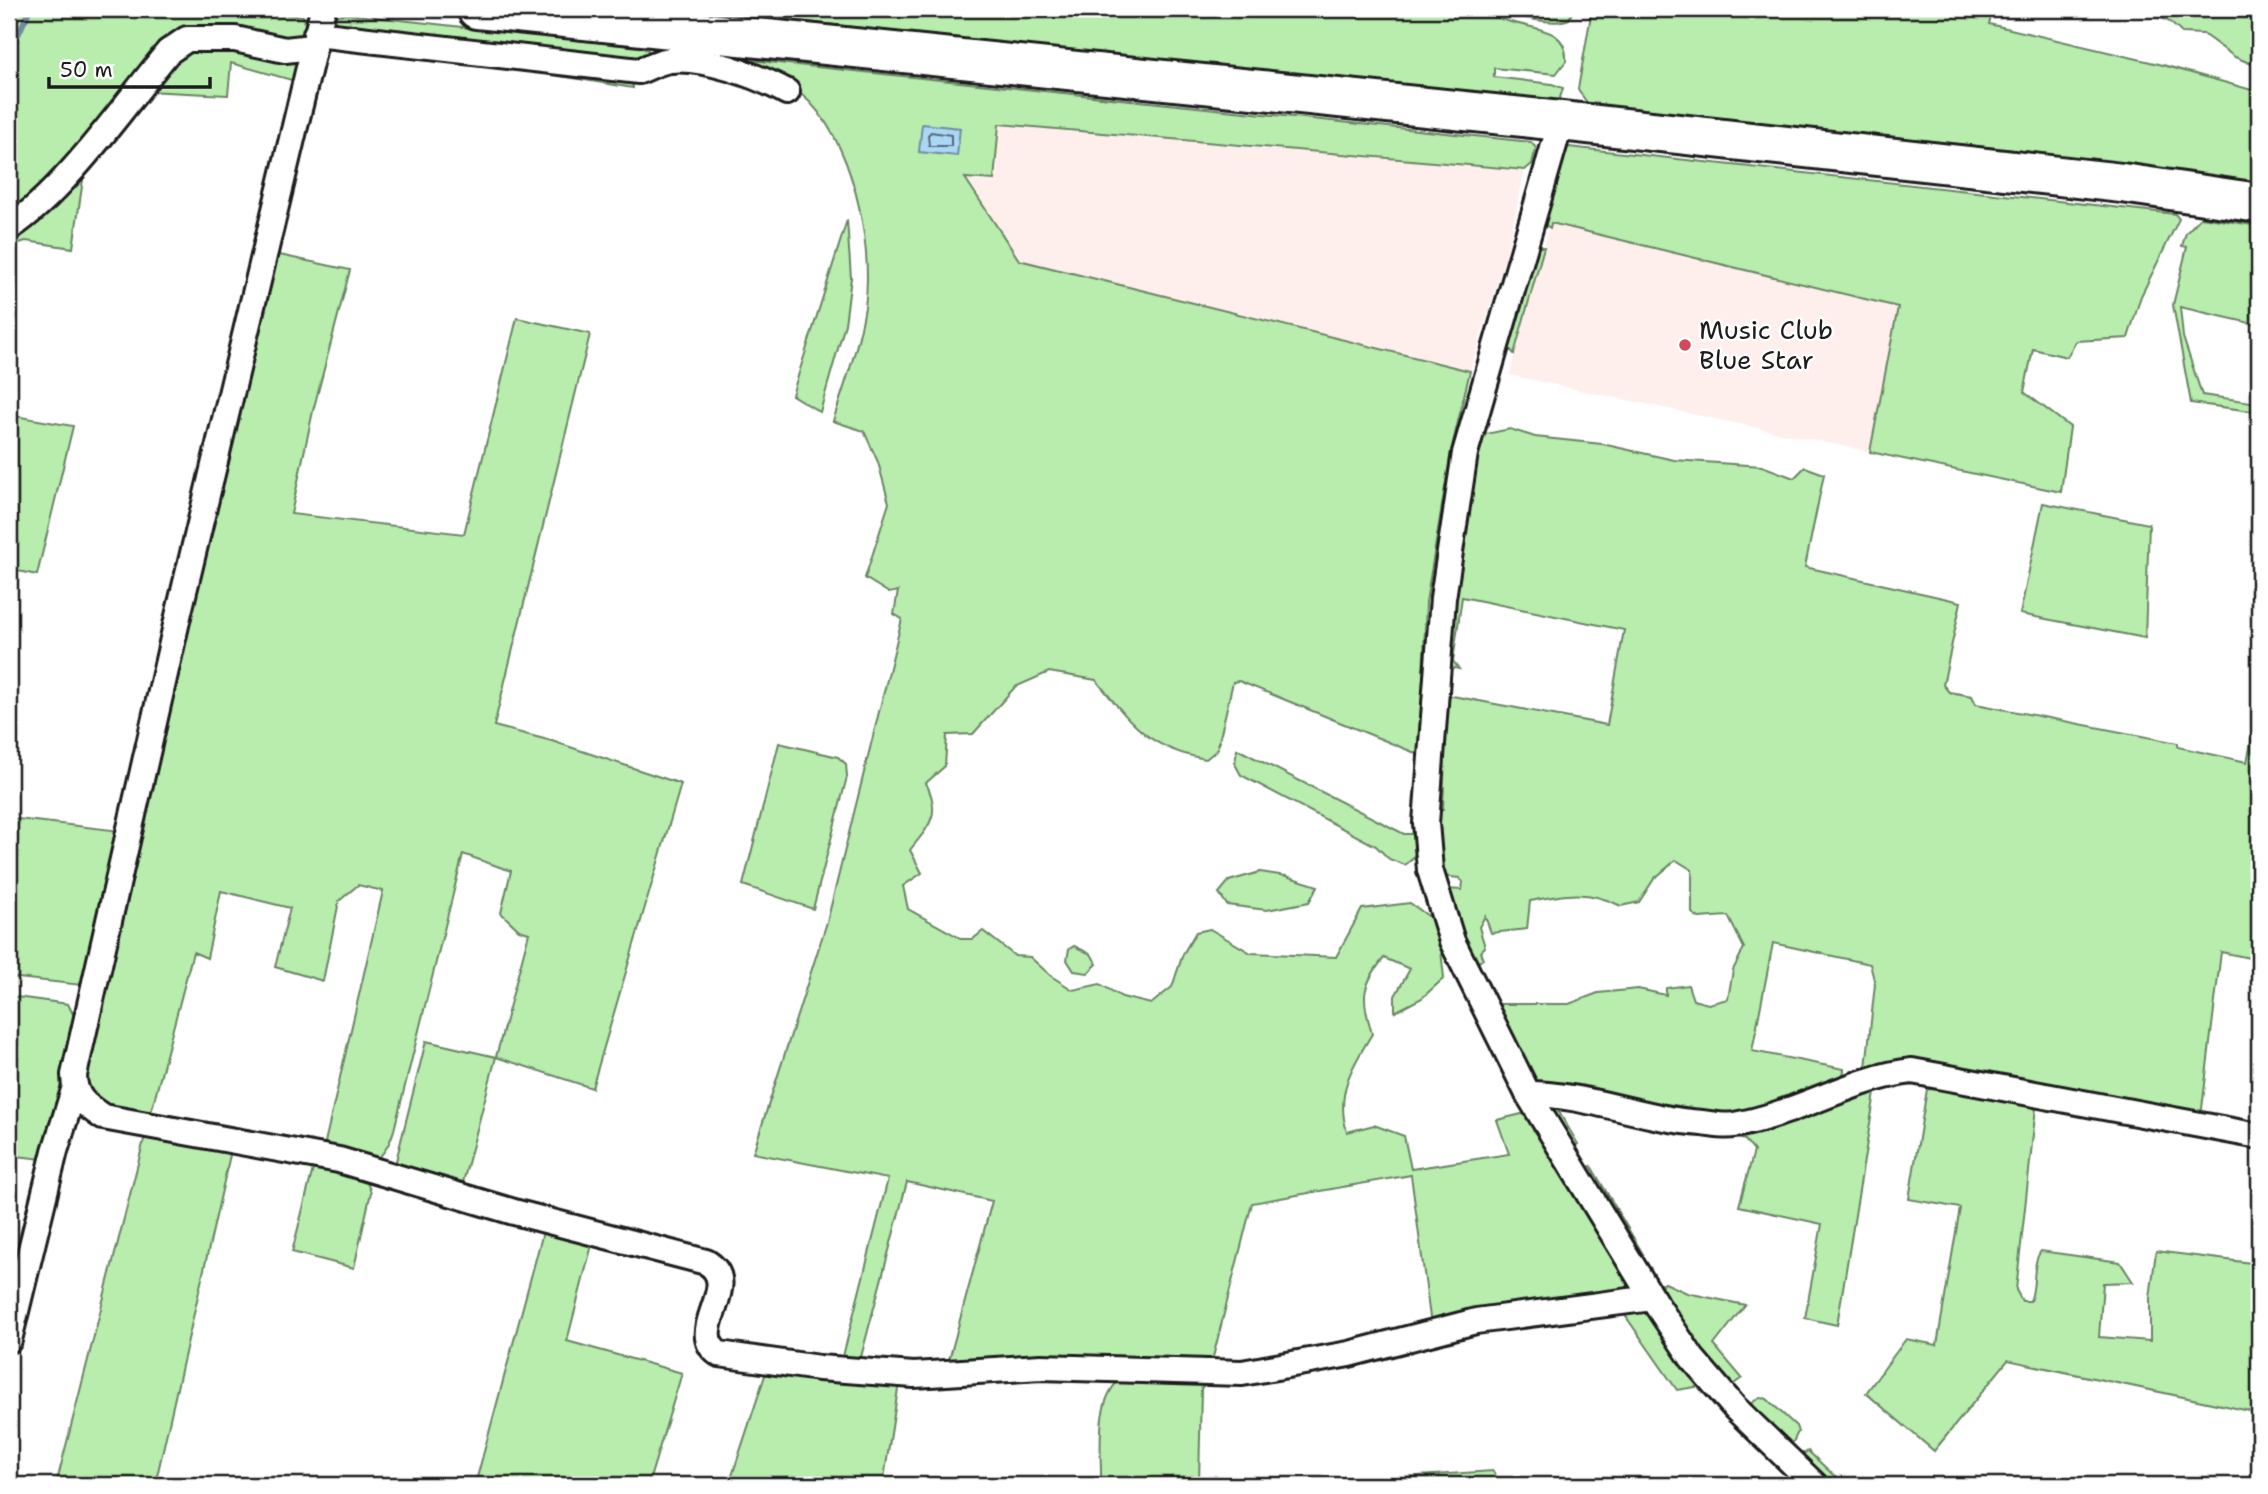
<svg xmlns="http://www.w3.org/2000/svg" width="2268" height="1494" font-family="'Shantell Sans',sans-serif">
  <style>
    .built { fill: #feefed }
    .green { fill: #b8edae; stroke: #6a8465; stroke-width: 2 }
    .water { fill: #abd7f7; stroke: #728c9f; stroke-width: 2 }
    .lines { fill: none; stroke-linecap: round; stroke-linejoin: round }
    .shore { stroke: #556774; stroke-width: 2 }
    .stream { stroke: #728c9f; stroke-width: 6 }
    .minor-casing { stroke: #1c1c1c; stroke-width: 30 }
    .primary-casing { stroke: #1c1c1c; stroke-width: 44 }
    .minor { stroke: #fff; stroke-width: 24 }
    .primary { stroke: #fff; stroke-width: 38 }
    .poi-dot { fill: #d1495b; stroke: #fff; stroke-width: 2.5 }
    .labels { text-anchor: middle; stroke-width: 5; stroke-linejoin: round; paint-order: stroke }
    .poi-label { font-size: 26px; fill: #1c1c1c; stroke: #fff; text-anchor: start }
  </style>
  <rect width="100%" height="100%" fill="#fff"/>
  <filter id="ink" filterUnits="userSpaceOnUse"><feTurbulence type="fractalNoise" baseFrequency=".0143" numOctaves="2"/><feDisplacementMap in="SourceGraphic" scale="14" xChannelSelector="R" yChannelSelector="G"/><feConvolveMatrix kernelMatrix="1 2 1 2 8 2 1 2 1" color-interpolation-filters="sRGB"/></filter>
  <g filter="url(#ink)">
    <g class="built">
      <polygon points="999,124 1525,170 1505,259 1470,371 1019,260 964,178 994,180"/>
      <polygon points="1550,223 1898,307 1870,452 1509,375"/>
    </g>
    <g class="green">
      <polygon points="9,9 229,9 303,16 306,29 303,35 290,41 193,31 72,158 9,218"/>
      <path d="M 745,9 L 1486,9 C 1509,34 1569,17 1566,61 L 1556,74 L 1494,68 L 1494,77 L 1552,84 L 1563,88 L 1559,101 L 1543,102 L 761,17 Z"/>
      <path d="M 1504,9 L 1574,9 L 1569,19 C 1553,26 1519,18 1504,9 Z"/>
      <polygon points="1592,9 1993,9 1989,24 2163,65 2259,92 2259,182 2023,151 1595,105 1587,103 1578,89"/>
      <polygon points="2142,9 2259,9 2259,67 2235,57 2203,34 2182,33 2170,22"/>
      <polygon points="347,14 639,47 648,50 649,55 646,61 329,24 337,15"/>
      <polygon points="215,46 298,60 295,81 231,63 228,95 147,91 190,47"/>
      <path d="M 740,59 L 1531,142 L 1536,148 L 1532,164 L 1525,170 L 999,124 L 994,180 L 965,178 L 1019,260 L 1470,371 L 1451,451 L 1426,602 L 1420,755 L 1239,681 L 1233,682 L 1217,750 L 1206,759 C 1148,749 1131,723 1096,680 L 1049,672 L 1015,687 L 973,734 L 947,735 L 945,766 L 926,783 C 942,815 929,826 910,850 L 922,873 L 903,886 L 908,909 L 962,939 L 973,939 L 983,931 L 1015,956 L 1030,957 L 1051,976 L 1073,990 L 1100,984 L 1122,997 L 1151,1004 L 1172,987 L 1183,954 L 1196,932 L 1210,929 L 1251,953 L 1336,957 L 1362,909 L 1410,903 L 1438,923 L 1444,978 L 1422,998 L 1395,1012 L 1395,996 L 1410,969 L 1384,958 C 1360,987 1362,998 1372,1034 C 1352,1066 1335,1094 1347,1132 L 1374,1125 L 1404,1136 L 1411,1169 L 1509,1154 L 1497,1120 L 1526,1113 L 1629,1283 L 1624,1292 L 1431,1325 L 1411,1175 L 1252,1203 L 1210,1369 L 948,1364 L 992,1201 L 907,1182 L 860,1361 L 842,1360 L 888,1179 L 753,1153 L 827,922 L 902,619 L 894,614 L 898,591 L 889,593 L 865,578 L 889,503 L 878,462 L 864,431 L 833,421 C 845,384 859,345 865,307 C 874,243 852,136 801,94 C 783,79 761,70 740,59 Z"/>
      <polygon points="553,70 632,81 633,88 548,74"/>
      <polygon points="1569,147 2175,214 2179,219 2141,296 2128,338 2076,341 2067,357 2033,349 2024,392 2070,427 2061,492 1870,452 1898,307 1551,223 1550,228 1542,223 1555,161"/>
      <polygon points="85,166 73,248 26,241 9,246 9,239"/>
      <polygon points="2201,217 2259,226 2259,325 2180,307 2183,337 2202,395 2259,403 2259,412 2191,403 2173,305 2187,247 2182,246 2186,233"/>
      <polygon points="847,220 851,278 845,324 820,412 792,395"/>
      <polygon points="1533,247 1544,247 1514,354 1506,345"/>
      <path d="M 270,253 L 350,270 L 313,411 L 291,514 L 464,534 L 517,318 L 590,334 L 494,726 L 552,741 L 681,784 L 592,1088 L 496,1057 L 461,1190 L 400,1169 L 396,1161 L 426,1041 L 496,1057 L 529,933 L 519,930 L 501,913 L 511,871 L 463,854 L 394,1130 C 380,1176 360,1161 323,1151 L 383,891 L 358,885 L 339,901 L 323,981 L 275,967 L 290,908 L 221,891 L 207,958 L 193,952 L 152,1109 L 147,1114 L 100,1105 L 83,1087 Z"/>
      <polygon points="9,415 73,426 37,575 9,569"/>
      <path d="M 1510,429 L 1535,437 L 1602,444 L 1674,460 L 1762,466 L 1794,478 L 1805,467 L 1824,474 L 1805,567 L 1961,602 L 1943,685 L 1949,692 L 1972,696 L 1976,704 L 2178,743 L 2178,747 L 2247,762 L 2259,703 L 2259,960 L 2221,952 L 2201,1117 L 1917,1062 L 1866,1068 L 1875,984 L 1870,964 L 1773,943 L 1752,1051 L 1844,1069 L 1843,1081 L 1722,1121 L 1532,1082 L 1494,1004 L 1569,1004 L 1598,993 L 1638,989 L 1666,995 L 1666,988 L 1688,985 L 1693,1000 L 1708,1004 L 1728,999 L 1733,970 L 1744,948 L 1728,916 L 1699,918 L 1692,913 L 1692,870 L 1676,860 L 1654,879 L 1639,902 L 1621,906 C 1588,889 1565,894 1530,901 L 1527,929 L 1491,933 L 1485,916 L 1479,927 L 1485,947 L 1480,952 L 1483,959 L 1479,962 C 1462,956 1452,906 1446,889 L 1462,890 L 1463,882 L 1459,878 L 1442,876 L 1436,811 L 1443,809 L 1447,695 L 1607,725 L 1624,630 L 1462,597 L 1453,661 L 1459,669 L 1449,667 L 1451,595 L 1481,435 Z"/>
      <polygon points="2043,503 2149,524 2145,638 2020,614"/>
      <polygon points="779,743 838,757 846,764 847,777 813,909 743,885"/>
      <path d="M 1237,749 L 1404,834 L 1418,834 C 1419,847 1416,858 1405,865 L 1389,859 L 1376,846 L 1241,775 L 1235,764 Z"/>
      <polygon points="9,818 121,831 82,985 9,977"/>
      <polygon points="1260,872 1286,876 1318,886 1309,902 1267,910 1227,905 1219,893 1229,881"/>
      <polygon points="1074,946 1091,954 1097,964 1088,973 1074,971 1067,960 1069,949"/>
      <polygon points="9,996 68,1004 76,1020 47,1151 42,1159 9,1155"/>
      <path d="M 1927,1089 L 1950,1090 L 2036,1107 L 2016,1290 L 2022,1301 L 2030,1301 C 2037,1285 2031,1264 2041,1251 L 2120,1262 L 2133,1282 L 2103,1283 L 2099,1337 L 2150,1341 L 2150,1298 L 2156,1251 L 2259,1264 L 2259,1413 L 2008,1360 L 1934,1451 L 1866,1393 L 1906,1339 L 1937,1345 L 1960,1208 L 1909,1199 Z"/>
      <polygon points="1875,1093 1837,1325 1805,1318 1822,1224 1739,1206 1754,1151 1745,1140 1733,1137 1766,1132"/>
      <polygon points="1553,1102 1578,1144 1574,1146 1548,1111"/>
      <polygon points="146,1132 232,1146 155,1485 56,1485"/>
      <polygon points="314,1165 365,1178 371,1192 354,1268 292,1252"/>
      <polygon points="1591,1166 1643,1254 1638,1254 1587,1168"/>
      <polygon points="541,1227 594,1237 567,1341 682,1373 648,1485 475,1485 542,1236"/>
      <polygon points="1665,1283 1687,1293 1745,1305 1714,1345 1742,1378 1731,1386 1683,1332 1658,1288"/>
      <polygon points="1643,1308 1702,1386 1677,1390 1622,1311"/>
      <polygon points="768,1366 896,1381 898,1389 883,1485 729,1485"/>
      <path d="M 1123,1377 L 1204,1383 L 1201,1389 L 1199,1485 L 1101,1485 C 1102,1452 1093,1398 1123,1377 Z"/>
      <polygon points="1760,1397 1767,1399 1796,1426 1798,1432 1793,1442 1787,1444 1749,1405"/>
      <polygon points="1808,1451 1844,1485 1830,1485 1800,1456"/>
      <polygon points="1493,1471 1500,1485 1351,1485 1388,1478"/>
    </g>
    <polygon class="water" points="922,124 960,128 957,156 919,152"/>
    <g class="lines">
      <polygon class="shore" points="931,132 951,135 951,146 929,146 928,135"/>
      <polyline class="stream" points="9,54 30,9"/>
      <g class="minor-casing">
        <g id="minor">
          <path d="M 323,9 L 179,612 L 74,1075 C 74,1097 85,1105 103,1117 L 339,1160 L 514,1212 L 706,1262 C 745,1285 684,1330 719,1354 L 819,1368 L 914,1375 L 1041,1367 L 1242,1373 L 1349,1354 L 1476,1321 L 1652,1298"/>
          <path d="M 316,34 L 639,71 C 649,67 660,61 670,60 C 704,56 758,76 787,92"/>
          <polyline points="1561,121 1465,453 1443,598 1426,823 1430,870 1452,941 1528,1094 1652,1298 1692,1358 1735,1408 1815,1485"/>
          <path d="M 9,228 C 65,191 124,105 168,52 L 187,39 L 235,39 L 285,50 L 312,47"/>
          <path d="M 1528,1094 C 1587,1094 1643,1119 1702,1123 C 1712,1124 1724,1127 1734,1125 C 1796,1115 1851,1078 1912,1071 L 2259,1136"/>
          <polyline points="9,1340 55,1151 74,1090"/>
        </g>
      </g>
      <g class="primary-casing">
        <polyline id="primary" points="477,9 1561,121 2122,183 2259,203"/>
      </g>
      <use href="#minor" class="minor"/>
      <use href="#primary" class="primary"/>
    </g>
  </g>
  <circle class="poi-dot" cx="1685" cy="345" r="7"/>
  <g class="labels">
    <g class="poi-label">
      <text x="1699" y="339">Music Club<tspan x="1699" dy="30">Blue Star</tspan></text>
    </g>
  </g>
  <rect width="2268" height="1494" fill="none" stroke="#fff" stroke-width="35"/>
  <rect x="18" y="18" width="2233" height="1459" fill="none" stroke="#1c1c1c" stroke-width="2.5" filter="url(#ink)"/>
  <path d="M49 77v10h161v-10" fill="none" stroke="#1c1c1c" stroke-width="3.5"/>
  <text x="60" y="77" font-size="21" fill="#1c1c1c" stroke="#ffffff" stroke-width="5" paint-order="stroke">50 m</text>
</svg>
